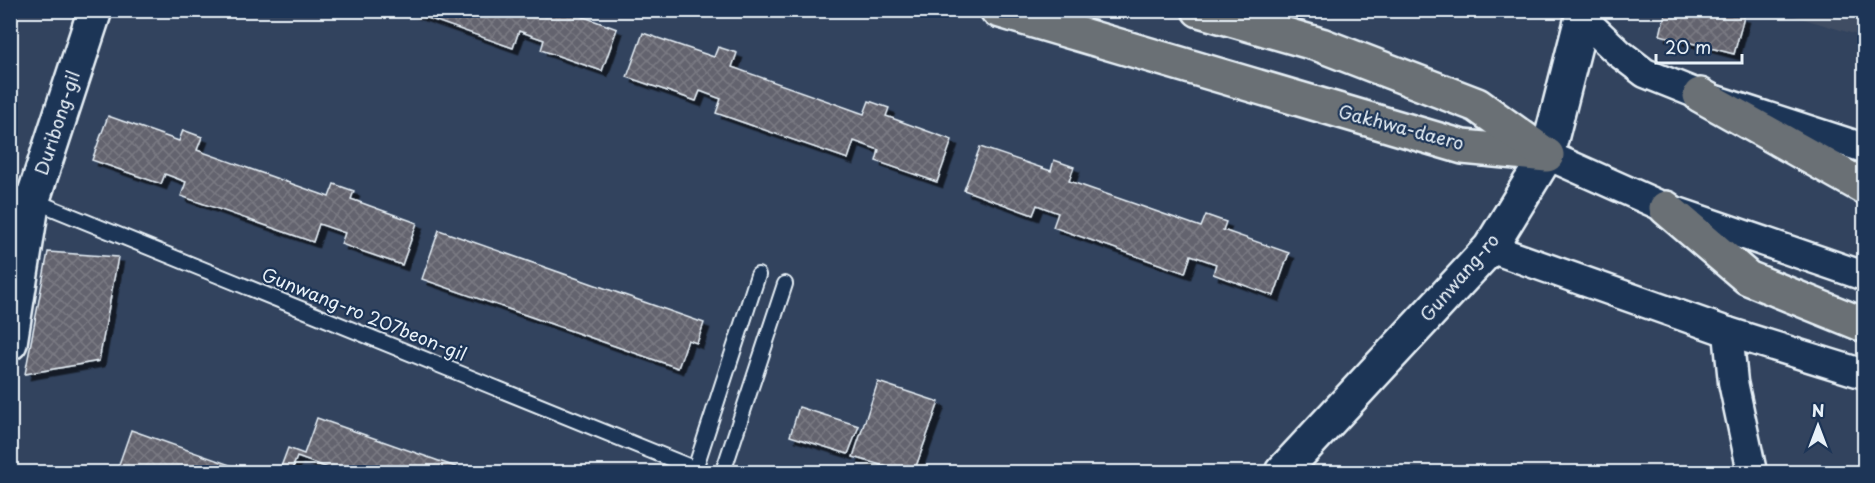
<svg xmlns="http://www.w3.org/2000/svg" width="1875" height="483" font-family="'Playpen Sans',sans-serif">
  <style>
    .built { fill: #414d63 }
    .building { fill: url(#building-cross-hatch); stroke: #e8f1f8; stroke-width: 1.5; filter: url(#shadow) }
    .lines { fill: none; stroke-linecap: round; stroke-linejoin: round }
    .lane-casing { stroke: #e8f1f8; stroke-width: 18 }
    .street-casing { stroke: #e8f1f8; stroke-width: 33 }
    .secondary-casing { stroke: #e8f1f8; stroke-width: 38 }
    .primary-casing { stroke: #e8f1f8; stroke-width: 38 }
    .highway-casing { stroke: #e8f1f8; stroke-width: 38 }
    .lane { stroke: #1d3557; stroke-width: 14 }
    .street { stroke: #1d3557; stroke-width: 28 }
    .secondary { stroke: #1d3557; stroke-width: 33 }
    .primary { stroke: #6a7074; stroke-width: 33 }
    .highway { stroke: #6a7074; stroke-width: 33 }
    .labels { text-anchor: middle; stroke-width: 4.5; stroke-linejoin: round; paint-order: stroke }
    .street-label { font-size: 18px; fill: #e8f1f8; stroke: #1d3557 }
  </style>
  <defs>
    <pattern id="building-cross-hatch" width="8" height="8" patternUnits="userSpaceOnUse" patternTransform="scale(1.5)"><rect width="8" height="8" fill="#64636e"/><path d="M0 0l8 8M0 8l8-8" fill="none" stroke="#7a7a83"/></pattern>
    <filter id="shadow"><feDropShadow dx="5.5" dy="5.5" stdDeviation="0" flood-color="#0009"/></filter>
  </defs>
  <rect width="100%" height="100%" fill="#32435e"/>
  <filter id="ink" filterUnits="userSpaceOnUse"><feTurbulence type="fractalNoise" baseFrequency=".0167" numOctaves="2"/><feDisplacementMap in="SourceGraphic" scale="12" xChannelSelector="R" yChannelSelector="G"/><feConvolveMatrix kernelMatrix="1 2 1 2 8 2 1 2 1" color-interpolation-filters="sRGB"/></filter>
  <g filter="url(#ink)">
    <polygon class="built" points="1778,11 1864,11 1864,37"/>
    <g class="building">
      <polygon points="405,10 565,10 617,29 602,71 541,50 544,40 519,31 513,48"/>
      <polygon points="1666,10 1718,10 1744,17 1734,54 1660,35"/>
      <polygon points="643,33 714,57 718,47 737,53 732,67 864,114 869,101 889,108 886,116 952,140 937,182 876,161 879,150 854,141 848,159 716,113 721,99 700,91 696,101 627,77"/>
      <polygon points="108,116 179,141 183,130 202,137 197,150 329,197 334,184 354,191 351,199 417,223 402,265 341,244 345,233 319,224 313,242 181,196 186,182 165,174 161,184 92,160"/>
      <polygon points="980,147 1051,171 1054,160 1074,167 1069,181 1201,227 1206,215 1226,222 1223,230 1289,253 1274,296 1213,274 1216,264 1191,255 1185,273 1053,227 1058,213 1037,205 1033,215 964,190"/>
      <polygon points="439,230 704,323 697,343 688,340 678,368 422,279"/>
      <polygon points="48,252 118,257 99,361 25,374"/>
      <polygon points="878,382 939,402 914,472 905,472 853,457"/>
      <polygon points="799,407 859,426 848,454 790,436"/>
      <polygon points="317,418 470,472 339,472 297,457 291,472 279,472 288,448 304,454"/>
      <polygon points="131,430 250,472 123,472 117,470"/>
    </g>
    <g class="lines">
      <g class="lane-casing">
        <g id="lane">
          <polyline points="10,191 703,472"/>
          <polyline points="695,469 758,275"/>
          <polyline points="723,472 785,284"/>
        </g>
      </g>
      <g class="street-casing">
        <g id="street">
          <polyline points="1582,18 1619,53 1645,73 1700,95 1864,148"/>
          <polyline points="1547,155 1666,208 1864,276"/>
          <polyline points="1490,248 1728,332 1864,374"/>
          <polyline points="1728,332 1733,382 1752,472"/>
        </g>
      </g>
      <g class="secondary-casing">
        <g id="secondary">
          <polyline points="10,343 33,199 95,10"/>
          <polyline points="1282,472 1490,248 1547,155 1584,10"/>
        </g>
      </g>
      <g class="primary-casing">
        <g id="primary">
          <polyline points="997,10 1463,147 1547,155"/>
          <polyline points="1199,10 1321,45 1477,105 1545,154"/>
        </g>
      </g>
      <g class="highway-casing">
        <g id="highway">
          <polyline points="1700,95 1864,187"/>
          <polyline points="1666,208 1748,278 1864,325"/>
        </g>
      </g>
      <use href="#lane" class="lane"/>
      <use href="#street" class="street"/>
      <use href="#secondary" class="secondary"/>
      <use href="#primary" class="primary"/>
      <use href="#highway" class="highway"/>
    </g>
  </g>
  <g class="labels">
    <g class="street-label">
      <text transform="translate(58 123) rotate(-72)" y="6">Duribong-gil</text>
      <text transform="translate(1401 128) rotate(15)" y="6">Gakhwa-daero</text>
      <text transform="translate(1460 278) rotate(-49)" y="6">Gunwang-ro</text>
      <text transform="translate(364 315) rotate(22)" y="6">Gunwang-ro 207beon-gil</text>
    </g>
  </g>
  <rect width="1875" height="483" fill="none" stroke="#1d3557" stroke-width="36"/>
  <rect x="18" y="18" width="1839" height="447" fill="none" stroke="#e8f1f8" stroke-width="2" filter="url(#ink)"/>
  <g transform="translate(1818 426)" stroke="#1d3557" stroke-width="4.5" paint-order="stroke">
  <path d="M0-4.5L10 22L0 15L-10 22Z" fill="#e8f1f8"/>
  <text y="-9" font-size="16" font-weight="bold" text-anchor="middle" fill="#e8f1f8">N</text>
  </g>
  <path d="M1656 54v9h86v-9" fill="none" stroke="#e8f1f8" stroke-width="3"/>
  <text x="1665" y="54" font-size="18" fill="#e8f1f8" stroke="#1d3557" stroke-width="4.5" paint-order="stroke">20 m</text>
</svg>
